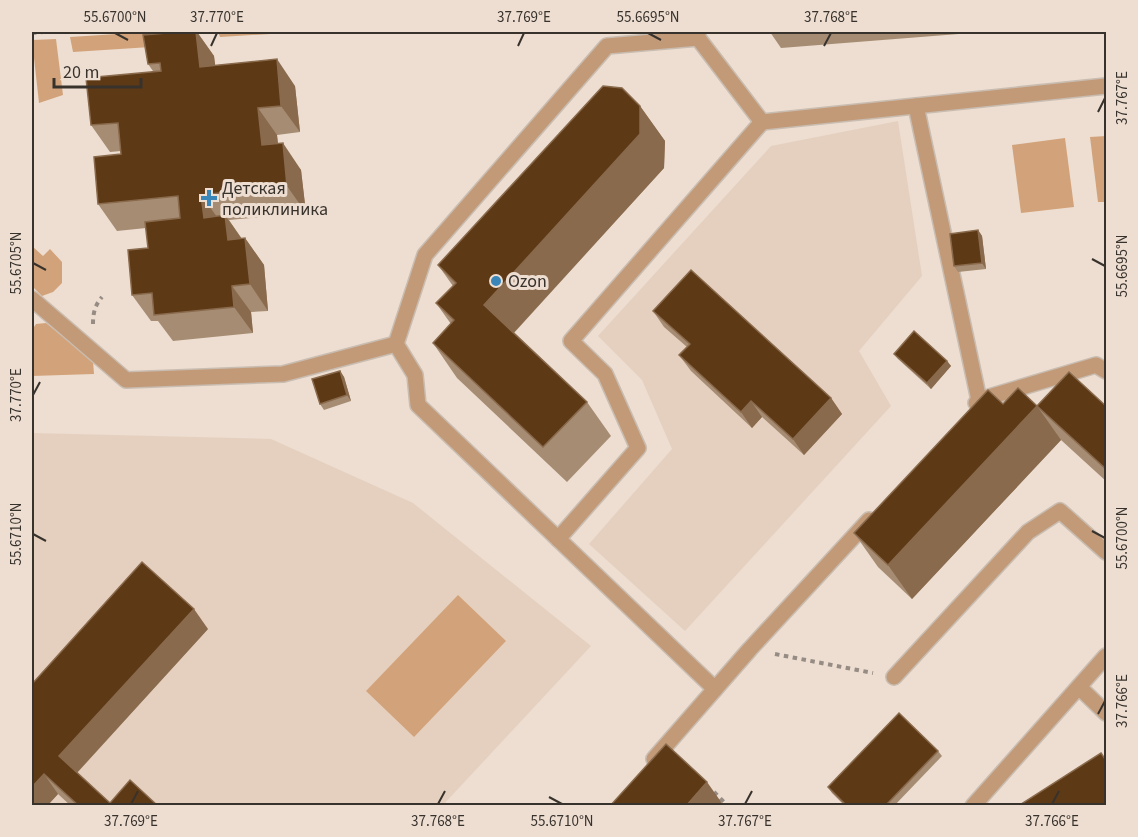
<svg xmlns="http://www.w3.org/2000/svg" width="1138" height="837" font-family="'Source Sans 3',sans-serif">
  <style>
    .built { fill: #e5d0bf }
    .green { fill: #d2a37a }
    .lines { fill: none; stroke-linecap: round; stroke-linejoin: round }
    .minor-casing { stroke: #c9bcb0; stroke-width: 18 }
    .path { stroke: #968c83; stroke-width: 4; stroke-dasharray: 4.5 4.5; stroke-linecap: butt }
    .minor { stroke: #c29a78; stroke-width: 15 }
    .wall { fill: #a68c73 }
    .shaded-wall { fill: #896a4d }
    .building { fill: #5e3915; stroke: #896a4d; stroke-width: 1.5 }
    .ticks { fill: none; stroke: #38322d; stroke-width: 2 }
    .poi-dot { fill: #3a86b9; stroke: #edded1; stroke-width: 2 }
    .labels { text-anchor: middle; stroke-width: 6; stroke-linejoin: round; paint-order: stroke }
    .poi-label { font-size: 18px; fill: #38322d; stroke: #edded1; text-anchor: start }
    .neatline { fill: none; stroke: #38322d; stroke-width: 2 }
    .ticks-label { font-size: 15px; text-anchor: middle; fill: #38322d }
  </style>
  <rect width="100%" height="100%" fill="#edded1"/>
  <g class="built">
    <polygon points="898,121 922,276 859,351 891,406 685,631 589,544 672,449 642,380 598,336 771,146"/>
    <polygon points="32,433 271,439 413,503 591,646 443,805 32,806"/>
  </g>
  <g class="green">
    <polygon points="148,32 165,32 166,46 73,52 70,37"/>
    <polygon points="218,32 287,32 287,33 220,37"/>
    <polygon points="56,39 63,95 39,103 32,40"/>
    <polygon points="1106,136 1106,202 1098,202 1090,137"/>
    <polygon points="1065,138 1074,207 1021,213 1012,145"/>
    <polygon points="32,246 43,256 50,249 62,262 62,283 53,292 42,296 32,286"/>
    <polygon points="46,323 93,361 94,374 32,376 32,330 36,324"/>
    <polygon points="458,595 506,641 414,737 366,691"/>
  </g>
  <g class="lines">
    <g class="minor-casing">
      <g id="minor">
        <polyline points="698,32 698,38 762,122 1106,86"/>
        <polyline points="916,106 979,400"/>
        <polyline points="32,299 126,380 283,374 396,344 415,375 418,405 715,689"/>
        <polyline points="396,344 425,255 607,46 698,38"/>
        <polyline points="976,403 979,400 1096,365 1106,371"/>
        <polyline points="558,539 638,448 605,374 571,341 762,122"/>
        <polyline points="894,677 1028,532 1060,511 1106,552"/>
        <polyline points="1079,687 1106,713"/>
        <polyline points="654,759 750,649 869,520"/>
        <polyline points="973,806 1106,656"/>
      </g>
    </g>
    <g class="path">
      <polyline points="32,33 43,32"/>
      <path d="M 93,324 C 93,313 95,305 102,297"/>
      <polyline points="775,654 873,673"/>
      <polyline points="714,792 728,806"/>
    </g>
    <use href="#minor" class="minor"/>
  </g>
  <g class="wall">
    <polygon points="179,32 197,32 214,56 215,66 295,86 300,132 277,135 278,144 301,170 306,213 229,220 242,239 245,238 264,265 268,311 251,312 253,333 173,341 158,321 151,321 132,295 148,248 146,228 117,231 98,204 121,154 121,151 110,152 91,125 153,71 148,64"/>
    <polygon points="770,32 984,32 781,48"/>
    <polygon points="640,106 665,141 664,168 514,333 587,402 611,436 567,482 457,378 433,343 451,324 436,303 453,286 438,265"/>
    <polygon points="978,230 982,236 986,269 958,272 954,266"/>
    <polygon points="653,311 831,398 842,414 804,455 762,417 752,428 691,371 679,355 687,347 664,327"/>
    <polygon points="894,354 947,361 951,366 931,389 898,359"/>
    <polygon points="340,371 344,377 351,401 324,410 320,404"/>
    <polygon points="1003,404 1107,407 1107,482 1061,440 912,599 878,567 854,533"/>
    <polygon points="208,629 77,773 110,803 158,806 71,806 58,794 47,806 32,684"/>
    <polygon points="938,751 942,756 894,806 845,806 832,793 828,787"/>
  </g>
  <g class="shaded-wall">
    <polygon points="196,32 197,32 214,56 219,94 200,67"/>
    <polygon points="277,59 295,86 300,132 281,106"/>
    <polygon points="640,106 665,141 664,168 508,339 484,305"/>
    <polygon points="258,108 277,135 281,172 262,145"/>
    <polygon points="283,143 301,170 306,213 287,186"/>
    <polygon points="201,195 220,221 204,218"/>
    <polygon points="225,215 244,242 228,240"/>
    <polygon points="978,230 982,236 986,269 982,263"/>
    <polygon points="245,238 264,265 268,311 250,284"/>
    <polygon points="232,286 251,312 253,333 234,307"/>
    <polygon points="947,361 951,366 931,389 927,383"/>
    <polygon points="340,371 344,377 351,401 347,395"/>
    <polygon points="831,398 842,414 804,455 793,439"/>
    <polygon points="751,401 762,417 752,428 741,412"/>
    <polygon points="1037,406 1061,440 912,599 888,565"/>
    <polygon points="194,609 208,629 73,777 59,756"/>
    <polygon points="44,774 58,794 47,806 32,806 32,787"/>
    <polygon points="707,782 724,806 686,806"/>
  </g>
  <g class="building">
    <polygon points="179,32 196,32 200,67 277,59 281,106 258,108 262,145 283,143 287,186 201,195 204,218 225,215 228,240 245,238 250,284 232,286 234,307 154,315 152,293 132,295 128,250 148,248 145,222 180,218 178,196 98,204 94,157 121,154 118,123 91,125 86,78 161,71 160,63 148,64 143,35"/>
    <polygon points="603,86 622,88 640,106 640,134 484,305 587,402 543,447 433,343 454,320 436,303 456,283 438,265"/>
    <polygon points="978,230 982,263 954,266 950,234"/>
    <polygon points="691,270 831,398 793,439 751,401 741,412 679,355 690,344 653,311"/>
    <polygon points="914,331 947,361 927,383 894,354"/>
    <polygon points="340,371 347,395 320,404 312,379"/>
    <polygon points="1069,372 1107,407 1107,470 1037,406"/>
    <polygon points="1018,388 1037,406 888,565 854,533 988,390 1003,404"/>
    <polygon points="142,562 194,609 59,756 110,803 130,780 158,806 79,806 44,774 32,787 32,684"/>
    <polygon points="899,713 938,751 885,806 847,806 828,787"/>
    <polygon points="666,744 707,782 686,806 610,806"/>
    <polygon points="1101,753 1107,762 1107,806 1018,806"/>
  </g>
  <path class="ticks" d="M 115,33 L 128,40M 648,33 L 661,40M 211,46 L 217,33M 518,46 L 524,33M 824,46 L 831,33M 1098,112 L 1105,98M 1092,259 L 1105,266M 33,263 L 46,270M 33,395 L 40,382M 1092,531 L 1105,538M 33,534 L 46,541M 1098,714 L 1105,701M 549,797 L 562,804M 131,804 L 138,791M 438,804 L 445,791M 745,804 L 752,791M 1052,804 L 1059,791"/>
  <g class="poi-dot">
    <path d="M206 189h6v6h6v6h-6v6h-6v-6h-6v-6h6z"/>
    <circle cx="496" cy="281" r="6"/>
  </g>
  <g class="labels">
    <g class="poi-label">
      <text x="222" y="194">Детская<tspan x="222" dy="21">поликлиника</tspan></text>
      <text x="508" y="287">Ozon</text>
    </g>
  </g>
  <rect width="1138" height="837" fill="none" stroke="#edded1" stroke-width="66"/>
  <path d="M54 78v9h87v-9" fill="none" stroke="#38322d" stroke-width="3"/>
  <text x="63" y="78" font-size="18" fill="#38322d" stroke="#edded1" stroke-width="4.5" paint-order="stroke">20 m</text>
  <rect x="33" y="33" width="1072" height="771" class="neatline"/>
  <g class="ticks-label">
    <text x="115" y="22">55.6700°N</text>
    <text x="217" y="22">37.770°E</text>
    <text x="524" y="22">37.769°E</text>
    <text x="648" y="22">55.6695°N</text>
    <text x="831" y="22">37.768°E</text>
    <text transform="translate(1122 98) rotate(-90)" y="5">37.767°E</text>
    <text transform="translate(16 263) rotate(-90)" y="5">55.6705°N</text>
    <text transform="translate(1122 266) rotate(-90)" y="5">55.6695°N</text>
    <text transform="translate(16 395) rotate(-90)" y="5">37.770°E</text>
    <text transform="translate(16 534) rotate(-90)" y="5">55.6710°N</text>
    <text transform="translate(1122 538) rotate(-90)" y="5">55.6700°N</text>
    <text transform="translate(1122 701) rotate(-90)" y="5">37.766°E</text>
    <text x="131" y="826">37.769°E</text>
    <text x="438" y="826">37.768°E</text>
    <text x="562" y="826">55.6710°N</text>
    <text x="745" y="826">37.767°E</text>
    <text x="1052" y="826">37.766°E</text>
  </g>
</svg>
